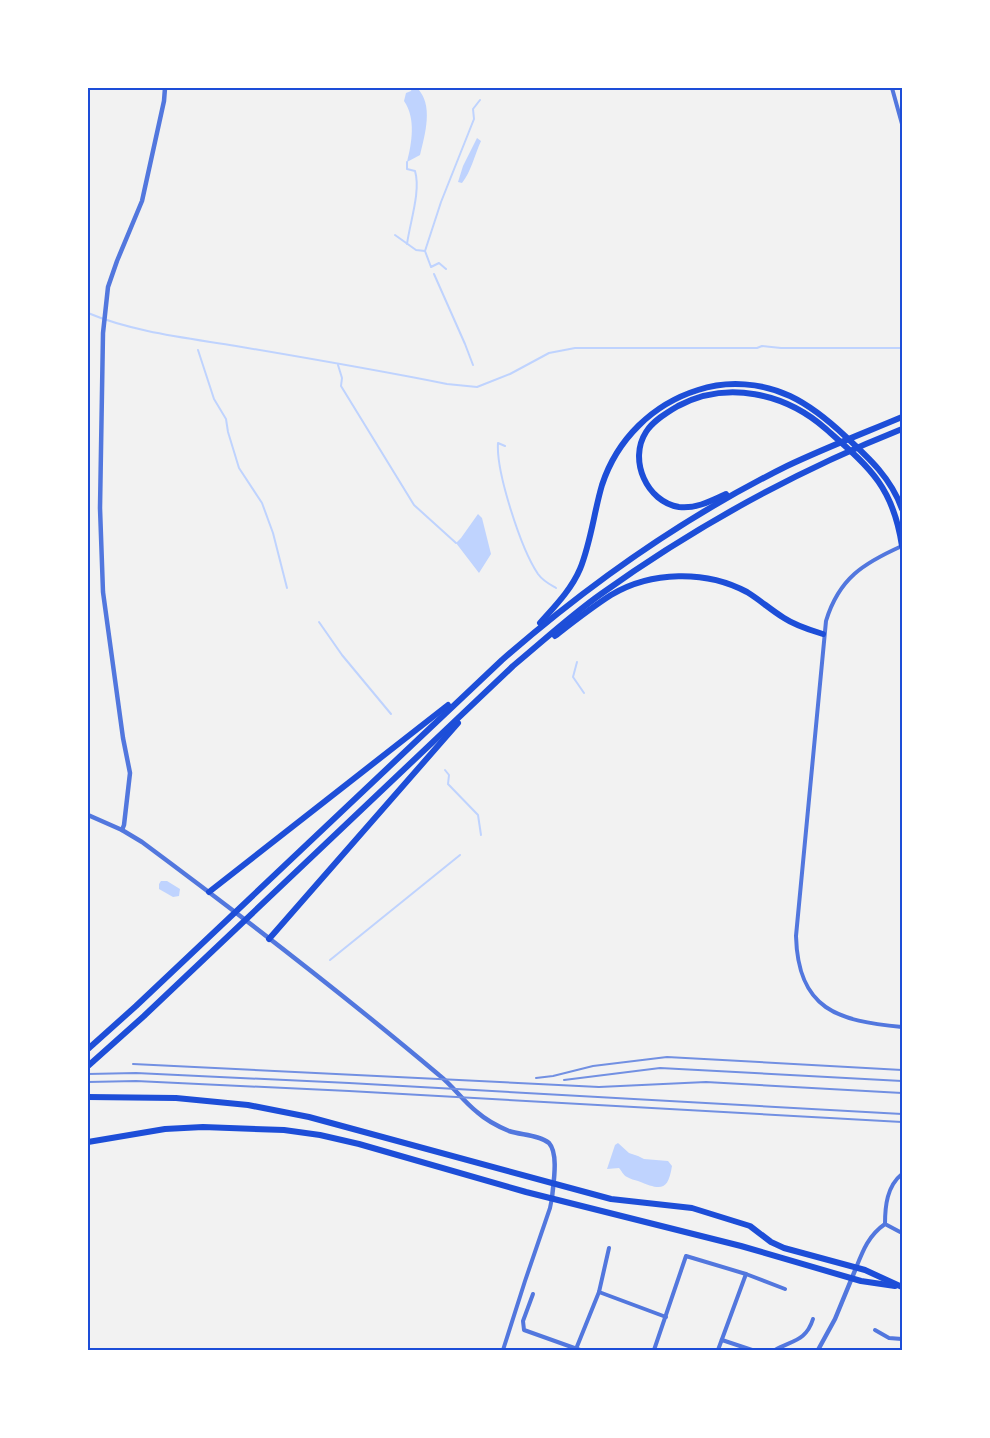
<svg xmlns="http://www.w3.org/2000/svg" width="990" height="1438" font-family="'Exo 2',sans-serif">
  <style>
    .water { fill: #bfd3fe }
    .lines { fill: none; stroke-linecap: round; stroke-linejoin: round }
    .stream { stroke: #bfd3fe; stroke-width: 2 }
    .minor { stroke: #5277de; stroke-width: 4 }
    .tertiary { stroke: #5277de; stroke-width: 4.5 }
    .trunk { stroke: #1d4ed8; stroke-width: 6 }
    .rail { stroke: #7290e2; stroke-width: 2 }
    .neatline { fill: none; stroke: #1d4ed8; stroke-width: 2 }
  </style>
  <rect width="100%" height="100%" fill="#f2f2f2"/>
  <g class="water">
    <path d="M 412,88 L 417,88 C 434,104 425,135 420,155 L 407,162 C 412,143 416,118 404,101 L 406,93 L 411,91 Z"/>
    <path d="M 477,138 L 481,141 C 475,154 471,172 462,183 L 458,182 L 463,166 Z"/>
    <polygon points="478,514 482,518 491,554 479,573 456,543 461,538"/>
    <polygon points="161,881 167,881 180,889 179,896 173,897 159,889 159,884"/>
    <path d="M 618,1143 L 629,1153 L 638,1156 L 644,1159 L 668,1161 L 672,1166 C 668,1192 660,1190 638,1181 C 635,1180 630,1179 627,1177 C 623,1175 622,1171 619,1168 L 607,1169 L 615,1145 Z"/>
  </g>
  <g class="lines">
    <g class="stream">
      <polyline points="395,235 416,250 425,251"/>
      <path d="M 407,244 C 410,222 421,191 415,171 L 407,169 L 407,162"/>
      <polyline points="446,269 439,263 431,267 425,251 441,202 474,119 473,109 480,100"/>
      <polyline points="434,274 465,344 473,365"/>
      <path d="M 88,313 C 133,332 188,338 236,346 C 307,358 377,370 447,384 L 477,387 L 510,374 L 549,353 L 575,348 L 757,348 L 762,346 L 781,348 L 902,348"/>
      <polyline points="198,350 214,399 226,419 228,432 239,468 262,503 273,533 287,588"/>
      <polyline points="338,365 342,378 341,386 414,505 456,543"/>
      <path d="M 505,446 L 498,443 C 496,472 521,549 538,574 C 543,581 549,584 556,588"/>
      <polyline points="319,622 342,655 391,714"/>
      <polyline points="577,662 573,677 584,693"/>
      <polyline points="445,770 449,775 448,784 478,815 481,835"/>
      <polyline points="330,960 460,855"/>
    </g>
    <g class="minor">
      <polyline points="892,88 902,124"/>
      <path d="M 902,546 C 864,563 839,578 826,621 L 796,936 C 798,1010 838,1021 902,1027"/>
      <path d="M 885,1224 C 885,1206 887,1186 902,1174"/>
      <path d="M 856,1268 C 863,1250 869,1235 885,1224 L 902,1233"/>
      <polyline points="599,1292 666,1317"/>
      <polyline points="533,1294 523,1321 524,1330 580,1350"/>
      <polyline points="875,1330 889,1338 902,1339"/>
      <polyline points="722,1340 752,1350"/>
      <polyline points="576,1349 599,1292 609,1248"/>
      <polyline points="503,1350 525,1281 550,1208 552,1198"/>
      <polyline points="654,1350 686,1256 746,1274 785,1289"/>
      <polyline points="718,1350 746,1274"/>
      <path d="M 775,1350 C 793,1340 806,1341 813,1319"/>
    </g>
    <g class="tertiary">
      <path d="M 88,815 L 122,830 L 142,842 C 243,917 343,994 439,1075 C 453,1086 463,1101 477,1112 C 486,1120 497,1126 509,1131 C 521,1135 540,1135 549,1143 C 559,1154 553,1185 552,1198"/>
      <polyline points="122,830 124,825 130,773 123,738 103,592 100,508 103,333 108,287 117,261 142,201 164,101 165,88"/>
      <polyline points="818,1350 835,1319 856,1268"/>
    </g>
    <g class="trunk">
      <path d="M 726,494 C 711,501 696,509 679,507 C 647,502 628,460 646,432 C 653,421 666,413 678,406 C 727,380 785,393 826,429 C 869,467 893,486 902,546"/>
      <path d="M 540,623 C 555,606 571,590 580,569 C 591,542 594,512 602,485 C 617,439 653,404 698,390 C 728,380 762,383 790,396 C 811,406 828,420 845,436 C 869,458 891,478 902,509"/>
      <path d="M 555,636 C 573,622 592,607 611,595 C 651,571 706,570 747,592 C 760,600 771,610 784,618 C 796,626 810,630 823,634"/>
      <polyline points="209,892 448,705"/>
      <polyline points="269,939 458,723"/>
      <path d="M 88,1049 L 136,1006 L 502,660 C 589,584 684,517 787,466 C 825,448 864,433 902,417"/>
      <path d="M 88,1066 L 144,1016 L 513,666 C 542,642 570,616 601,594 C 696,526 794,472 902,429"/>
      <polyline points="88,1097 176,1098 248,1105 309,1117 611,1199 692,1208 750,1226 771,1242 784,1248 865,1270 902,1287"/>
      <polyline points="88,1142 165,1129 203,1127 284,1130 320,1135 359,1144 526,1192 741,1246 861,1281 895,1286"/>
    </g>
    <g class="rail">
      <polyline points="133,1064 599,1087 706,1082 902,1093"/>
      <polyline points="88,1074 136,1073 349,1083 902,1114"/>
      <polyline points="536,1078 553,1076 593,1066 667,1057 902,1070"/>
      <polyline points="564,1080 660,1068 902,1081"/>
      <polyline points="88,1082 136,1081 349,1091 902,1122"/>
    </g>
  </g>
  <rect width="990" height="1438" fill="none" stroke="#ffffff" stroke-width="178"/>
  <rect x="89" y="89" width="812" height="1260" class="neatline"/>
</svg>
